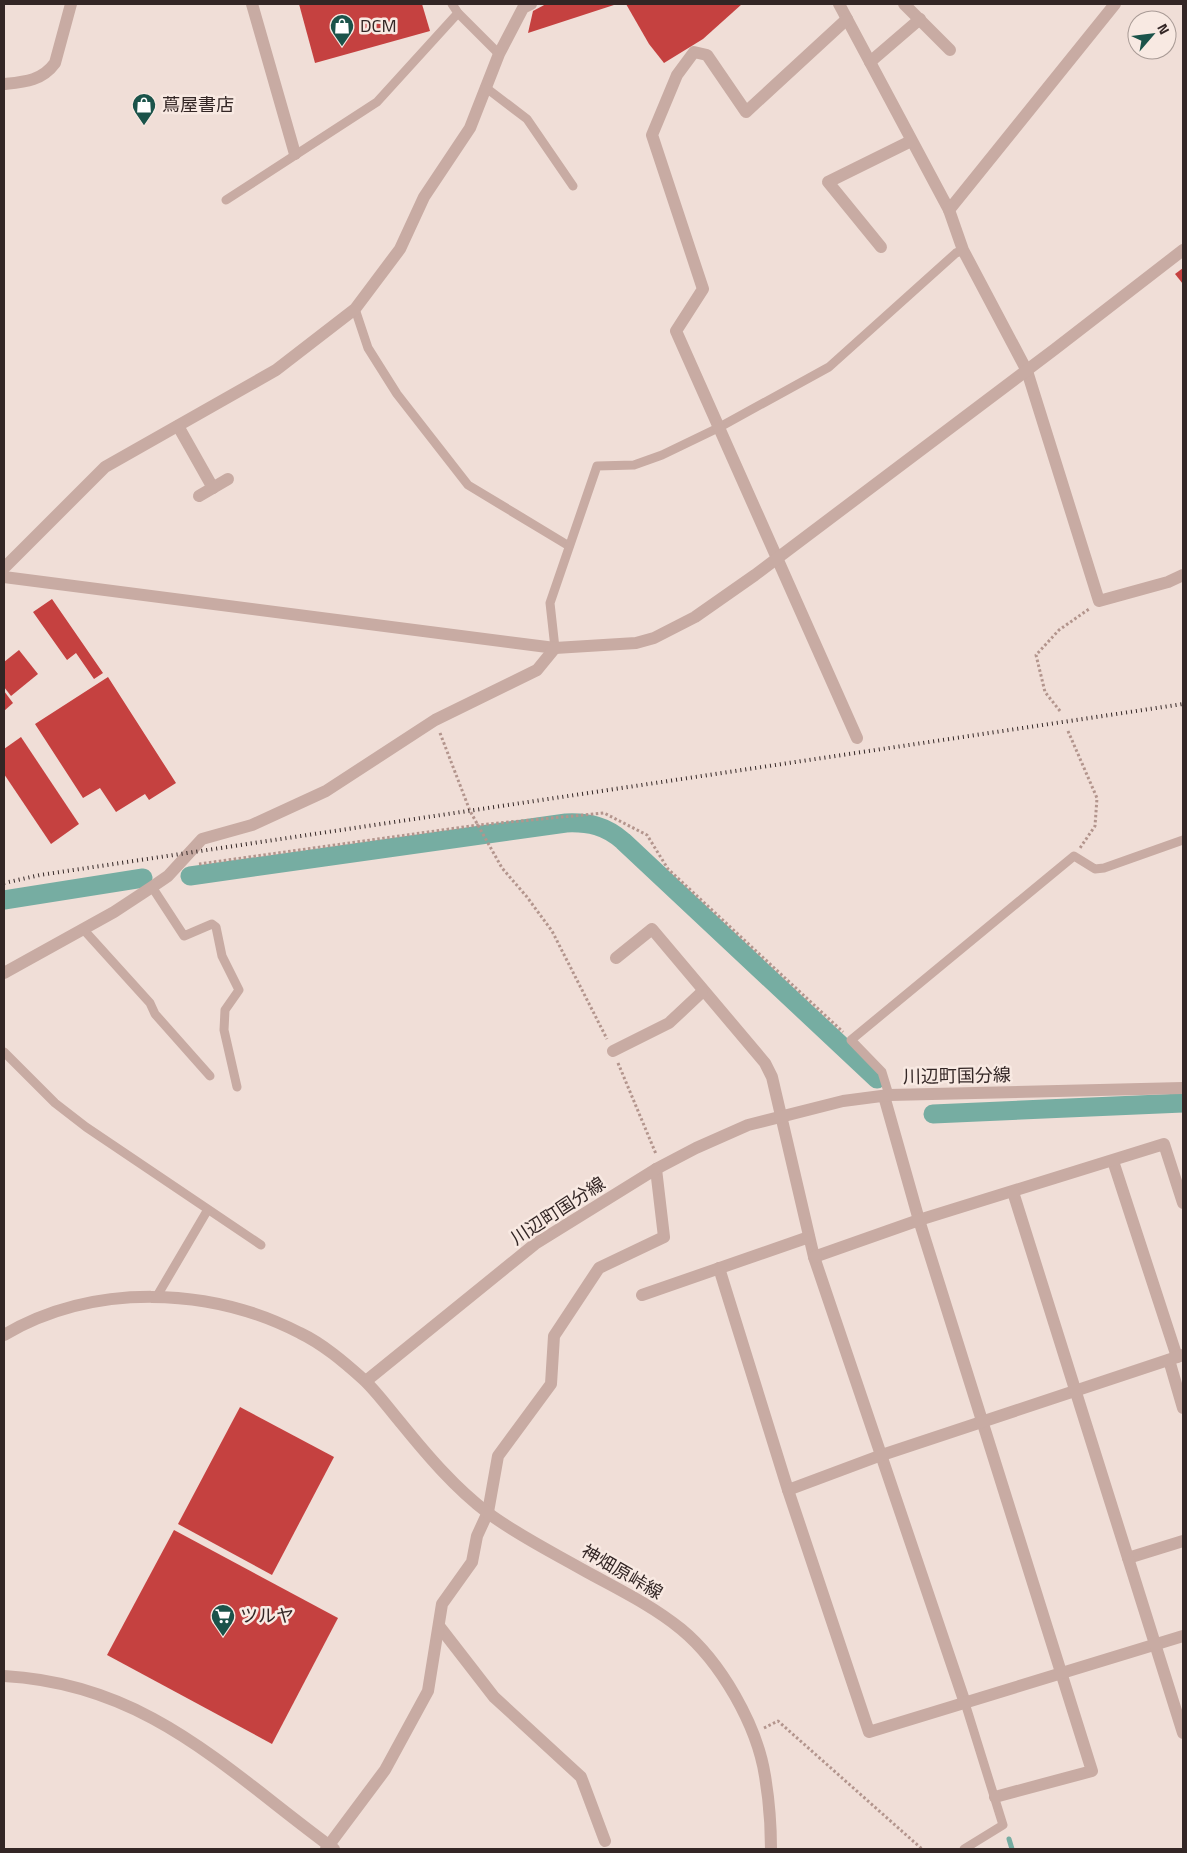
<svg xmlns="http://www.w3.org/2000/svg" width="1187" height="1853" font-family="'Titillium Web','Noto Sans JP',sans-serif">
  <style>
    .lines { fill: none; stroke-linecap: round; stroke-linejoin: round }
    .stream { stroke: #76ada2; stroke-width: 5 }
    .canal { stroke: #76ada2; stroke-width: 19 }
    .building { fill: #c54140 }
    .path { stroke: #b3958d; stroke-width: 3; stroke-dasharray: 2.5 2.5; stroke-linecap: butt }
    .service { stroke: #c8aba3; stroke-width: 9 }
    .minor { stroke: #c8aba3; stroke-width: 12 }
    .tertiary { stroke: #c8aba3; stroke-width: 12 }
    .rail { stroke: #332625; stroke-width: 4; stroke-dasharray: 1 4; stroke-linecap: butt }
    .labels { text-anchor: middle; stroke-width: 5; stroke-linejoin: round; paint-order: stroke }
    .poi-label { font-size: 18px; fill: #332625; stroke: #f8e9e2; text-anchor: start }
    .street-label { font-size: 18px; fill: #332625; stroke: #f8e9e2 }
  </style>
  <rect width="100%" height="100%" fill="#f0ded7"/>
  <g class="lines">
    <polyline class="stream" points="1009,1839 1012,1849"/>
    <g class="canal">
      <path d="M 190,876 L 566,823 C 589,822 606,826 623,841 L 877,1079"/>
      <polyline points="4,900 143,878"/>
      <polyline points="933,1114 1183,1103"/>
    </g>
  </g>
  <g class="building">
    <polygon points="299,4 422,4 430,31 315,63"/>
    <polygon points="546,4 617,4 528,33 533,11"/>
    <polygon points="626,4 742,4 703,39 664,63 649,44"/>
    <polygon points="1183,268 1183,284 1175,274"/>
    <polygon points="52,599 103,673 94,679 76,653 67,660 33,612"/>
    <polygon points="19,650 38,674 11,696 4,687 4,662"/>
    <polygon points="108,677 176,783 149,800 145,794 116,812 100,788 83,798 35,724"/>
    <polygon points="4,691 13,703 4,711"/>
    <polygon points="21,737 79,824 51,844 4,774 4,749"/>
    <polygon points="240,1407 334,1457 272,1575 178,1524"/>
    <polygon points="174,1530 338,1618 272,1744 107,1655"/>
  </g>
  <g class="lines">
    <g class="path">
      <polyline points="1060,711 1045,692 1036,655 1059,630 1089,609"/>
      <polyline points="1068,731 1097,798 1095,826 1080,848"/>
      <polyline points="440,733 470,811 502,868 527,897 552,931 607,1039"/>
      <polyline points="199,864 478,825 604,813 647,835 668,869 843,1032"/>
      <polyline points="618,1063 656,1154"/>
      <polyline points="764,1728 778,1721 922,1849"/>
    </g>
    <g class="service">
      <polyline points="452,4 458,13 499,54"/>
      <polyline points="485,87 527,119 573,186"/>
      <polyline points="226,200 377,102 458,13"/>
      <polyline points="355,309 368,348 397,394 468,485 569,546"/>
      <polyline points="555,648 550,603 597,466 634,465 662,455 718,428 829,367 956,253 963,250"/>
      <polyline points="152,887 184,936 212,924 216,927 222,956 239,990 225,1010 224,1030 237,1087"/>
      <polyline points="83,929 150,1003 155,1014 210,1076"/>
      <polyline points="4,1052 55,1103 86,1127 261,1245"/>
      <polyline points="889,1095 882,1072 851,1040 1074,856 1095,869 1104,868 1183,840"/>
      <polyline points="157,1296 207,1211"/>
      <polyline points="964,1849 1003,1825 965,1703"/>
    </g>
    <g class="minor">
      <polyline points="839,4 949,210 963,250 1027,371 1099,601 1168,582 1183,575"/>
      <polyline points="904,4 950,50"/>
      <polyline points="847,19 746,112 707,55 694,52 677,75 652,135 703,289 676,331 857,738"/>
      <polyline points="870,62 920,19"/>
      <path d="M 4,84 C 24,82 42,81 55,63 L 71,4"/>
      <polyline points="949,210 1115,4"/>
      <polyline points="881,247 828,182 911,141"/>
      <polyline points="178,426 213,488"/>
      <polyline points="199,496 228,479"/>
      <polyline points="4,568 105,467 276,370 355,309 400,249 424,197 470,128 499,54 523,8 531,4"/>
      <polyline points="4,577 555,648 636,643 654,638 695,617 755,575 1055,349 1183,250"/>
      <polyline points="616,958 652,929 765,1063 772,1077 814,1257 965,1703"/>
      <polyline points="4,973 114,912 152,887 168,876 202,839 252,825 326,791 435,720 537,670 555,648"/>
      <polyline points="613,1051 669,1023 702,992"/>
      <polyline points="884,1096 919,1220 1092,1771 995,1797"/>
      <polyline points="1113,1161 1177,1357"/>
      <polyline points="814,1257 919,1220 1164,1144 1183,1203"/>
      <polyline points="719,1268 788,1490 869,1732 1183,1636"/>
      <polyline points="642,1295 809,1237"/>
      <polyline points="1169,1360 1183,1408"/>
      <polyline points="788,1490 879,1456 1183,1355"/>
      <polyline points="1128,1558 1183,1541"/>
      <polyline points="439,1626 494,1697 581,1777 605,1841"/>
      <polyline points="326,1849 385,1770 428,1691 442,1604 472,1562 477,1536 488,1512 498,1456 551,1384 554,1336 599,1268 664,1237 656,1169"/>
    </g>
    <g class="tertiary">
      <polyline points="252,4 295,154"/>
      <polyline points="1013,1192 1183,1733"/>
      <path d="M 4,1335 C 93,1283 209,1286 300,1333 C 323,1344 344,1362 363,1379 C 377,1392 389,1409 401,1423 C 427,1455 455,1488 488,1513 C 519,1536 554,1553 587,1572 C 618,1589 653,1606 681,1629 C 721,1662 757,1725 765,1776 C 769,1800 771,1825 771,1849"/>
      <polyline points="366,1381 535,1244 656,1169 696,1148 748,1125 843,1101 889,1095 1183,1088"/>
      <path d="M 4,1676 C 148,1684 226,1770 334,1849"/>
    </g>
    <polyline class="rail" points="4,883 40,875 1183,704"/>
  </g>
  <defs>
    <g id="shop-pin" transform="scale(1.25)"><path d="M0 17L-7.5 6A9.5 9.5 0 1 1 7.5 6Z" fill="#1b534a" stroke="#f8e9e2"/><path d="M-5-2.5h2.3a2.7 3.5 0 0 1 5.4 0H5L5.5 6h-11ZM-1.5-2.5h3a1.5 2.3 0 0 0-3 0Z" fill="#fff"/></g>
    <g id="supermarket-pin" transform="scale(1.25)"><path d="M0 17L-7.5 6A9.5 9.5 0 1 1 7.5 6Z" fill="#1b534a" stroke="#f8e9e2"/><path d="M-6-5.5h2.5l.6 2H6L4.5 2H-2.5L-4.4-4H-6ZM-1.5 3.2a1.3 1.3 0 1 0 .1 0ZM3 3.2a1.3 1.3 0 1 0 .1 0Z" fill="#fff"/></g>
  </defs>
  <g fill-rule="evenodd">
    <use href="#shop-pin" x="342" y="26"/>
    <use href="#shop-pin" x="144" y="105"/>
    <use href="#supermarket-pin" x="223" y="1616"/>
  </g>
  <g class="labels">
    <g class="poi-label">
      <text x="360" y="32">DCM</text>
      <text x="162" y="111">蔦屋書店</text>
      <text x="240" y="1622">ツルヤ</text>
    </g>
    <g class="street-label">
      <text transform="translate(957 1076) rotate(-1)" y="6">川辺町国分線</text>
      <text transform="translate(558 1211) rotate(-33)" y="6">川辺町国分線</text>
      <text transform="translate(622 1572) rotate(30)" y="6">神畑原峠線</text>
    </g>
  </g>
  <rect width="1187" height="1853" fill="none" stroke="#332625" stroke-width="10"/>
  <g transform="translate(1152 35) rotate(62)"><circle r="24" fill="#f8e9e2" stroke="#a99b96"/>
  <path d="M0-4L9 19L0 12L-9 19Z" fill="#1b534a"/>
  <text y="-8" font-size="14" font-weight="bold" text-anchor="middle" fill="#332625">N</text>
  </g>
</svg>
